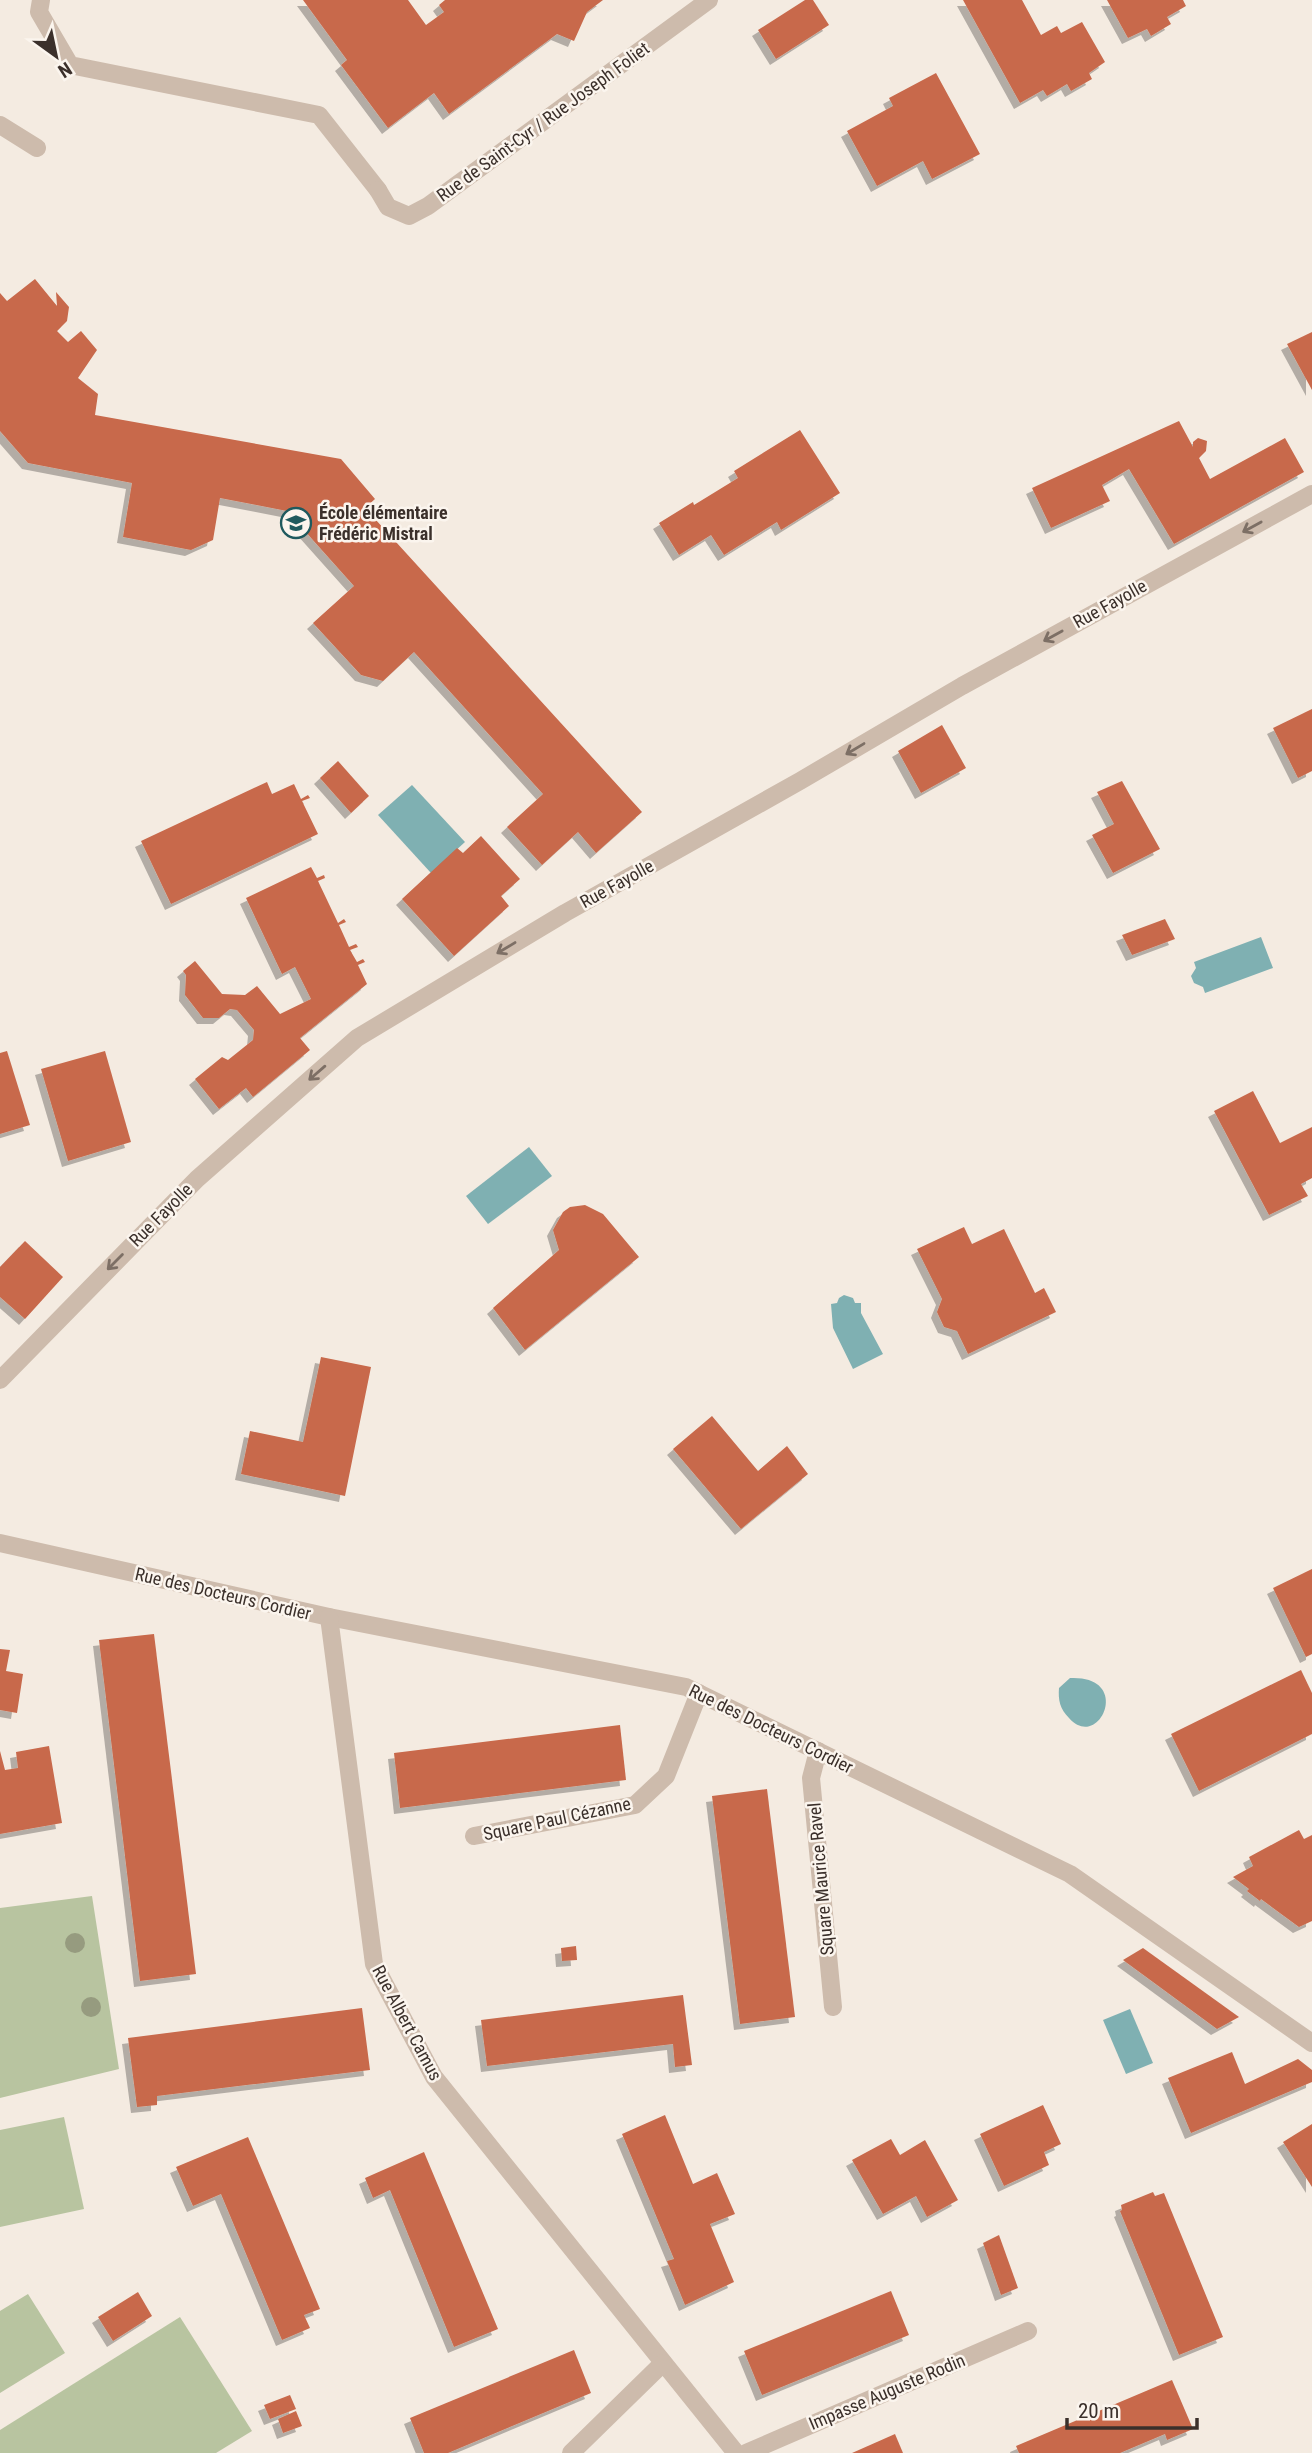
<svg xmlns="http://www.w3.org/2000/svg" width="1312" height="2453" font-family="'Roboto Condensed',sans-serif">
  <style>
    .green { fill: #b8c4a0 }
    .water { fill: #7fb0b2 }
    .building { fill: #c8694b; filter: url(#shadow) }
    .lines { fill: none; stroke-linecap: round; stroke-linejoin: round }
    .service { stroke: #cdbbac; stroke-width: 18 }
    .minor { stroke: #cdbbac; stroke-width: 18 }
    .tree { fill: #969b7f }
    .oneway { stroke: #7d6f65 }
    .labels { text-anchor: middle; stroke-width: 5; stroke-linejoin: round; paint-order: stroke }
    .street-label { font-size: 18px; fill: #3b302b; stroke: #fbf5ee }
    .poi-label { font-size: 18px; font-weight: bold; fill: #3b302b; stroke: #fbf5ee; text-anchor: start }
  </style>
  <defs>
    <filter id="shadow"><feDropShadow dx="-6" dy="6" stdDeviation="0" flood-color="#0004"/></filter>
  </defs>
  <rect width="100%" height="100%" fill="#f4ebe1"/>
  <g class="green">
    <polygon points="92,1896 119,2069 0,2098 0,1908"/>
    <polygon points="64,2117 84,2209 0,2227 0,2130"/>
    <polygon points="28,2294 65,2353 0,2393 0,2311"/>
    <polygon points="180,2317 252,2431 216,2453 0,2453 0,2430"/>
  </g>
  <g class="water">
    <polygon points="412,785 465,842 431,873 378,815"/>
    <polygon points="1261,937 1273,968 1205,993 1203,987 1194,983 1191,976 1196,968 1194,962"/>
    <polygon points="529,1147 552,1176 488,1224 466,1196"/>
    <polygon points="844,1295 853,1298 855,1303 861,1303 861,1313 883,1354 853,1369 833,1328 831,1304 837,1303 839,1298"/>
    <path d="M 1070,1678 C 1134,1675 1099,1752 1069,1718 C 1060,1709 1058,1700 1059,1688 Z"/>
    <polygon points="1130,2009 1153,2063 1126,2074 1103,2020"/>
  </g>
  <g class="building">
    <polygon points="303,0 408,0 426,25 444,12 439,5 445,0 603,0 587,12 574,41 557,34 449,114 434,93 388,128 341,65 347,60"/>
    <polygon points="805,0 813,0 829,25 776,59 758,30"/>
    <polygon points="963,0 1022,0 1041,35 1057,26 1061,33 1082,22 1105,62 1089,73 1092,79 1071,91 1067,84 1047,96 1043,90 1020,103"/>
    <polygon points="1107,0 1183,0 1186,6 1167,17 1171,24 1151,36 1147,29 1128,38"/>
    <polygon points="936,73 980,154 932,179 923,161 877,186 847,131 893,106 889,98"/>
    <polygon points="35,279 57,306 56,292 69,307 67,321 57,331 68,342 81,331 97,350 78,378 98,394 95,415 341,459 375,499 365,508 642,812 596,853 578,832 542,865 507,827 543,794 414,652 383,681 361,675 313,623 354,586 287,511 220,498 213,540 191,550 123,537 132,483 28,463 0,431 0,293 7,301"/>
    <polygon points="1312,332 1312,390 1287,344"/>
    <polygon points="1179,421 1193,447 1193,442 1198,438 1207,441 1206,451 1199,458 1210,479 1285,438 1304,472 1174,544 1129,469 1102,485 1110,501 1051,528 1032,488"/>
    <polygon points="800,430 840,493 781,530 777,522 724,555 711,535 679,555 659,523 693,502 694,505 738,478 734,471"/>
    <polygon points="1312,709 1312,771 1298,778 1273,728"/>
    <polygon points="942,725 966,768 921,793 898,751"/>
    <polygon points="338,761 369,796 351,813 320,778"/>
    <polygon points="1122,781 1160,849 1113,873 1092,835 1114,824 1097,792"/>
    <polygon points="267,782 272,794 294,784 301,799 308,795 310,798 302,801 318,834 171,904 141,841"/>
    <polygon points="481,836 520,879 501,896 509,906 454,956 402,899 457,848 463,853"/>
    <polygon points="311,867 317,878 324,875 325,878 318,881 338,923 344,919 346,922 339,925 349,947 356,944 358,947 350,950 357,962 363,959 365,962 358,965 367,984 300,1038 310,1050 253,1097 246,1088 219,1109 195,1079 222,1057 228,1060 253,1040 254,1030 237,1010 230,1009 219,1018 203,1018 185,995 186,975 183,971 195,961 222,994 245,995 257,986 280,1014 311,999 295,967 282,974 246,898"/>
    <polygon points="1165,919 1175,939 1132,955 1122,935"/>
    <polygon points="7,1051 30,1125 0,1134 0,1053"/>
    <polygon points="105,1051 131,1142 68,1161 41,1069"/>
    <polygon points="1253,1091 1280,1143 1312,1127 1312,1178 1301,1184 1308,1196 1269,1215 1214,1111"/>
    <polygon points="585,1205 603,1214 639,1257 525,1350 493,1308 559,1250 553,1230 563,1212 570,1207"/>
    <polygon points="964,1227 972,1244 1004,1229 1035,1293 1044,1288 1056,1312 968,1354 957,1331 944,1327 937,1312 942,1299 917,1249"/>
    <polygon points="25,1241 63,1277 25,1319 0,1297 0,1267"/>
    <polygon points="321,1357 371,1367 345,1496 241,1474 250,1431 303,1442"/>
    <polygon points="712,1416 758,1471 787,1446 808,1474 741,1529 673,1449"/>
    <polygon points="1312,1569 1312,1654 1306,1657 1273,1588"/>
    <polygon points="154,1634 196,1974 140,1981 99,1640"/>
    <polygon points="0,1649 10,1650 6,1671 23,1674 17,1713 0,1710"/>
    <polygon points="1301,1670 1312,1693 1312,1734 1199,1791 1171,1734"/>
    <polygon points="620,1725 626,1780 400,1808 394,1753"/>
    <polygon points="49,1746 62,1823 0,1834 0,1751 5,1770 18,1768 16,1752"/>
    <polygon points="767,1789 795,2017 740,2024 712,1796"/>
    <polygon points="1299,1830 1304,1839 1312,1835 1312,1921 1299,1927 1261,1899 1260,1901 1247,1891 1249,1889 1233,1877 1253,1866 1249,1857"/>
    <polygon points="576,1946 577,1960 562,1961 561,1948"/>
    <polygon points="1143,1948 1239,2017 1217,2029 1123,1960"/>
    <polygon points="683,1995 692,2065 675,2067 673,2044 487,2066 481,2020"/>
    <polygon points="362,2008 370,2070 157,2096 157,2105 137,2107 128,2038"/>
    <polygon points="1232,2052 1245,2084 1298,2059 1312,2070 1312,2082 1191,2133 1168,2078"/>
    <polygon points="1043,2105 1061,2144 1044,2152 1049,2165 1004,2186 980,2134"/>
    <polygon points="665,2115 693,2184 717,2173 735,2214 710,2224 734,2282 685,2305 667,2261 674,2259 622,2134"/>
    <polygon points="1312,2124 1312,2187 1283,2142"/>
    <polygon points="248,2137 320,2309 304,2315 310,2328 282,2340 221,2194 193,2206 176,2167"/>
    <polygon points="891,2139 900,2155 925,2140 958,2200 927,2217 916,2196 883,2214 852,2160"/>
    <polygon points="424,2152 498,2329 454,2347 390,2190 373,2198 365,2178"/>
    <polygon points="1153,2192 1155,2196 1164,2193 1223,2337 1179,2355 1120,2211 1122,2210 1121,2205"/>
    <polygon points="999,2235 1018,2288 1001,2295 983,2243"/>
    <polygon points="891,2291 909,2335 762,2395 744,2351"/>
    <polygon points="138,2292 152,2316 113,2341 98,2317"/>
    <polygon points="574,2350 591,2393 448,2453 424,2453 410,2418"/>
    <polygon points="1172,2380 1193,2429 1167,2440 1165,2434 1120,2453 1019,2453 1016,2446"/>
    <polygon points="290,2395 296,2409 270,2419 264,2405"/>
    <polygon points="296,2411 302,2426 283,2433 278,2419"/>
    <polygon points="895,2434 903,2453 852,2453"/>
  </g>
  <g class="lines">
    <g class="service">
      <polyline points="41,0 39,12 70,65 319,115 378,190"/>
      <polyline points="818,1751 811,1778 833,2007"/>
      <polyline points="474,1836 635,1805 666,1776 699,1693"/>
    </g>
    <g class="minor">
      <polyline points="0,125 37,148"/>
      <polyline points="378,190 388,207 409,216 428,206 709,0"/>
      <polyline points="0,1380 197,1179 357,1038 565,913 800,781 962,686 1312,494"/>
      <polyline points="0,1543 329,1617 686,1687 1070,1874 1312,2043"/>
      <polyline points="329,1617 374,1964 434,2077 736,2453"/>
      <polyline points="571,2453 663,2363"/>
      <polyline points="746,2453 1028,2331"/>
    </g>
  </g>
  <g class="tree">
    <circle cx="75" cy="1943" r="10"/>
    <circle cx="91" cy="2007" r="10"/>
  </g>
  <defs><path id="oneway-shaft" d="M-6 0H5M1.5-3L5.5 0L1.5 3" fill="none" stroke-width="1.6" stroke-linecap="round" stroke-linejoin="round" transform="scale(1.75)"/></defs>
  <g class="oneway">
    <use href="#oneway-shaft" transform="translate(1252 527) rotate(151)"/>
    <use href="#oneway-shaft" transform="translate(1053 636) rotate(151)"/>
    <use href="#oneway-shaft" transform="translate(855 749) rotate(149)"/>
    <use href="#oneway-shaft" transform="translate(506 948) rotate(149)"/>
    <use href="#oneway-shaft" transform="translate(317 1073) rotate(139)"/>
    <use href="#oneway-shaft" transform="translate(115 1262) rotate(135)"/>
  </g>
  <defs>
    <g id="school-ring" transform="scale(1.575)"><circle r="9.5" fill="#fbf5ee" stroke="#1f5a5e" stroke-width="1.5"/><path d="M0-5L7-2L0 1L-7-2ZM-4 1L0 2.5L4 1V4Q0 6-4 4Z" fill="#1f5a5e"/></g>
  </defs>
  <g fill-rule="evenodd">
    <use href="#school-ring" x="296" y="523"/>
  </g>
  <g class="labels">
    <g class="street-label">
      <text transform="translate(543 122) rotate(-36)" y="6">Rue de Saint-Cyr / Rue Joseph Foliet</text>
      <text transform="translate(1110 604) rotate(-29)" y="6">Rue Fayolle</text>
      <text transform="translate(617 884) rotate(-29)" y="6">Rue Fayolle</text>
      <text transform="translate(161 1215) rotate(-45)" y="6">Rue Fayolle</text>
      <text transform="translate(223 1594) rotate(13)" y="6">Rue des Docteurs Cordier</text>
      <text transform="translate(771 1729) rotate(26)" y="6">Rue des Docteurs Cordier</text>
      <text transform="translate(557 1819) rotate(-12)" y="6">Square Paul Cézanne</text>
      <text transform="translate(821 1879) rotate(-95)" y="6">Square Maurice Ravel</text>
      <text transform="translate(407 2023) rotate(62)" y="6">Rue Albert Camus</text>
      <text transform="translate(887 2392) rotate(-23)" y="6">Impasse Auguste Rodin</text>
    </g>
    <g class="poi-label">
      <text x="319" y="519">École élémentaire<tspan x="319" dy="21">Frédéric Mistral</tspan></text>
    </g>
  </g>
  <g transform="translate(56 56) rotate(147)" stroke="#fbf5ee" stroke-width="5" paint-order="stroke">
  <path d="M0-5L12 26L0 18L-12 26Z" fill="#3b302b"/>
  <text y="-10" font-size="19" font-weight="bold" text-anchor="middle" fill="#3b302b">N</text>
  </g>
  <path d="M1067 2418v10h130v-10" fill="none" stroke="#3b302b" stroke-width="3.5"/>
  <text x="1078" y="2418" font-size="21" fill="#3b302b" stroke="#fbf5ee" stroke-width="5" paint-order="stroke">20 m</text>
</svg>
